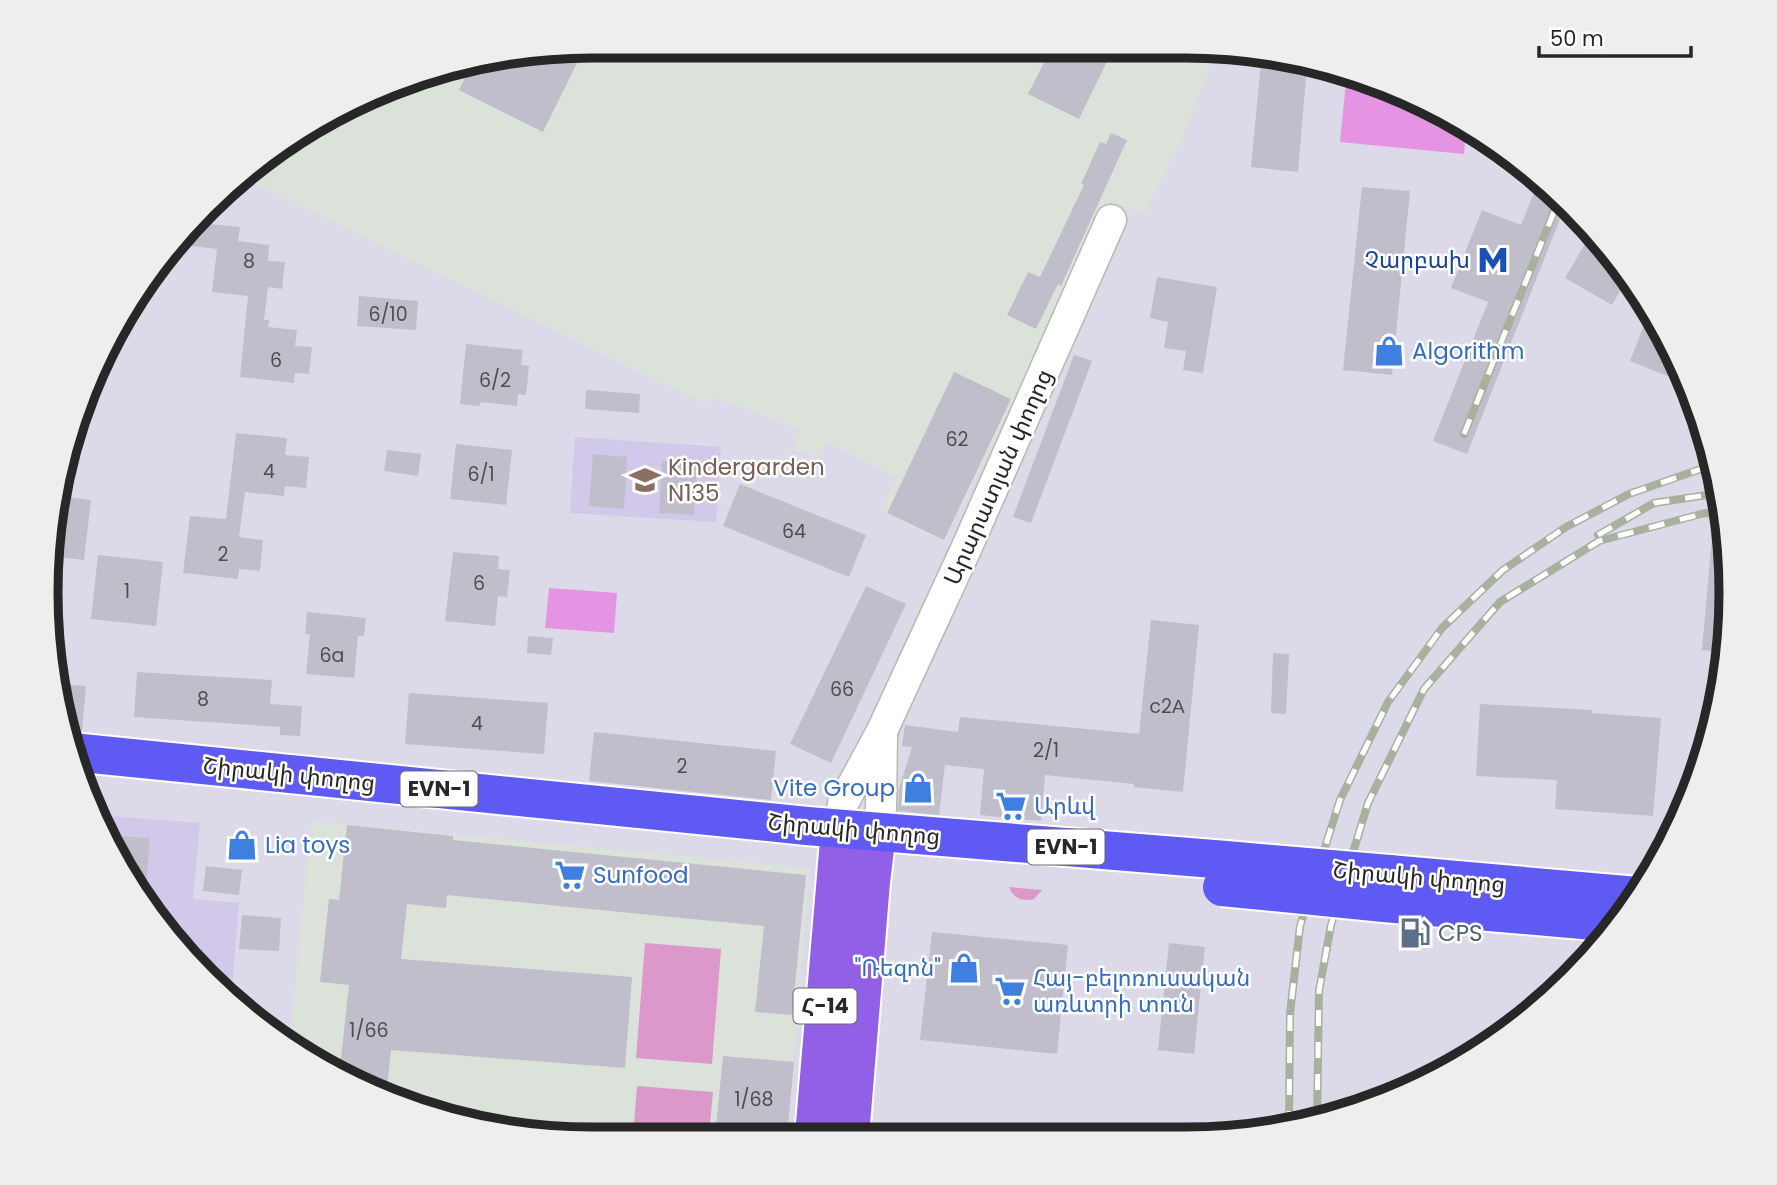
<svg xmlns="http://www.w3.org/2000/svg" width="1777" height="1185" font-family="Poppins,'Noto Sans Armenian',sans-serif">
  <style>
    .industrial { fill: #dbe2da }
    .education { fill: #d2c9ea }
    .green { fill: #dd98cb }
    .pitch { fill: #e494e2 }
    .building { fill: #c1becb }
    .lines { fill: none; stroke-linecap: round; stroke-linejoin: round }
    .minor-casing { stroke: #b5bbad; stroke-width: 33 }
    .major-casing { stroke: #fff; stroke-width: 42 }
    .highway-casing { stroke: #fff; stroke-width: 42 }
    .minor { stroke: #fff; stroke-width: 30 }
    .major { stroke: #9260e7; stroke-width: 38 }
    .highway { stroke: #5f5af4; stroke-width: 38 }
    .rail-casing { stroke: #a8b19d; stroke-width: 8 }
    .rail { stroke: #fff; stroke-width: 5; stroke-dasharray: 16; stroke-linecap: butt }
    .highway-bridge-casing { stroke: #fff; stroke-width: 42; stroke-linecap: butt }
    .highway-bridge { stroke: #5f5af4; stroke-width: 38 }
    .labels { text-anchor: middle; stroke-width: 5; stroke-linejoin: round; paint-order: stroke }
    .number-label { font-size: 19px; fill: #4e4d50 }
    .shield { fill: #fff; stroke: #686868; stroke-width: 2 }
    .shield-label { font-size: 21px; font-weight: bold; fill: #272727 }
    .transit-label { font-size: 23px; fill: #164399; stroke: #fff; text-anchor: end }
    .shop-label { font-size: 23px; fill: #366cbe; stroke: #fff; text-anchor: start }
    .education-label { font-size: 23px; fill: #785e54; stroke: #fff; text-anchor: start }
    .street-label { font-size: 23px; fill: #272727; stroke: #fff }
    .service-label { font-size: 23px; fill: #4e5e75; stroke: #fff; text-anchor: start }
    .rim { fill: none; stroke: #272727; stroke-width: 9 }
  </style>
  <rect width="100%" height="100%" fill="#dcd9e9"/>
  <g class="industrial">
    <polygon points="592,46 1217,50 1180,144 1144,215 1111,200 1094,219 1014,400 944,542 881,512 897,478 827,442 819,458 794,450 801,430 717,398 703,403 245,179 288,138 417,74"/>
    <polygon points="311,821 810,868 787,1136 521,1135 351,1083 289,1042"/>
  </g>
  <g class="education">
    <polygon points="575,437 721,447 716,522 570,513"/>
    <polygon points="98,815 200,823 193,899 239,903 231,1003 119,866"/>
  </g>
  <g class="green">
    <path d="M 1009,887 L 1042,890 L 1034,899 C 1022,902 1013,898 1009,887 Z"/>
    <polygon points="645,943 721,949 712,1064 636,1058"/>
    <polygon points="637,1086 713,1092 709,1136 633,1135"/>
  </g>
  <g class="pitch">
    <polygon points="1346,83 1371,85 1426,102 1466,129 1464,154 1340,142"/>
    <polygon points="549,588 617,593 614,633 545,628"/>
  </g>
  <g class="building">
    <polygon points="585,47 543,132 459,90 471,66"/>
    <polygon points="1051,49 1113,49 1079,119 1028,94"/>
    <polygon points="1262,52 1307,66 1298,172 1251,167"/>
    <polygon points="1111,133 1127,140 1061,286 1058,284 1036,329 1007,315 1028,272 1040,277 1084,185 1081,184 1100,142 1106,144"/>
    <polygon points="1540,178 1566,204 1467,454 1433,441 1488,302 1451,288 1482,210 1521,225"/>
    <polygon points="1362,187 1410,191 1392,375 1343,370"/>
    <polygon points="198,223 240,227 238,241 269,245 268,261 285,262 282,289 268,287 264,320 269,320 268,327 297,330 295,346 312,347 309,374 295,373 294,383 240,377 248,296 212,292 217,249 175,244"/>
    <polygon points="1592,232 1619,260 1629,276 1612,305 1565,278"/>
    <polygon points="1157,277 1217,287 1203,373 1183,370 1186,351 1164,348 1168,322 1150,318"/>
    <polygon points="359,296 418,301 416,330 357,326"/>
    <polygon points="1650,310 1675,351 1681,365 1675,379 1630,361"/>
    <polygon points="466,344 523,350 521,365 529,366 526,395 518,394 517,406 480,402 480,406 460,404"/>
    <polygon points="1074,355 1092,361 1031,523 1013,517"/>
    <polygon points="954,372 1011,399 944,540 887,513"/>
    <polygon points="586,390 640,394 639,413 585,409"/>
    <polygon points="236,433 287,438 285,455 309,457 306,488 285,486 284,496 245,492 239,537 263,540 260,571 239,569 238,579 183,573 190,516 226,519"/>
    <polygon points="456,444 512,450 506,505 450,499"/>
    <polygon points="387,450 421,454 418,476 384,471"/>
    <polygon points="593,454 627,457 624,509 589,506"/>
    <polygon points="662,461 697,463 694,515 659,513"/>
    <polygon points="740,484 866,535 849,577 723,526"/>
    <polygon points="66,497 91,500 84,560 47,556 60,499 66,500"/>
    <polygon points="1712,537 1727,538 1730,557 1727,652 1702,650"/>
    <polygon points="453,552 499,556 498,569 510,570 507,597 498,596 495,626 445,621"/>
    <polygon points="98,555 163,562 156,626 91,619"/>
    <polygon points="866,586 906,604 831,763 790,744"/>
    <polygon points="307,612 366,618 364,636 358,636 354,678 306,674 310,634 305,634"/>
    <polygon points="1151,620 1199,625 1183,792 1134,787 1134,784 1045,775 1041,821 980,815 984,769 945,765 939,815 898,811 899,789 912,747 902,746 905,725 958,732 960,717 1139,734"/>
    <polygon points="528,636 553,638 551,655 527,653"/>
    <polygon points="1273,653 1289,654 1286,714 1271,713"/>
    <polygon points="137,672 272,680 270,704 302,706 300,736 280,735 280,727 134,717"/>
    <polygon points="59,684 86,686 82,731 64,730"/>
    <polygon points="409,693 548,703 544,754 405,744"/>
    <polygon points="1480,704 1592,710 1592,713 1661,718 1653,816 1555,809 1557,780 1476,776"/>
    <polygon points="594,732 776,751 771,800 589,781"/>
    <polygon points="347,825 453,836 453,840 806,875 792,1015 755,1012 764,926 447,895 446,908 407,904 401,959 632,977 625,1068 391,1050 387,1087 351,1083 339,1076 349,985 320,982 329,899 339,900"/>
    <polygon points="117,836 150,838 145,898 119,866 109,842 116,842"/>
    <polygon points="206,866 242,870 239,895 203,891"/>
    <polygon points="242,915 281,918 279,951 239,949"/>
    <polygon points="1407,927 1423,928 1421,946 1406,945"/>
    <polygon points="932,932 1068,945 1057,1054 920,1040"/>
    <polygon points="1169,943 1205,947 1194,1054 1158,1050"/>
    <polygon points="723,1056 794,1062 787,1136 715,1136"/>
  </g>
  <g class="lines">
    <g class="minor-casing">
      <g id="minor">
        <polyline points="840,829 843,803 882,731 966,549 1111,220"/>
        <polyline points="877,832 881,808 882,735"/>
      </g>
    </g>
    <g class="major-casing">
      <g id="major">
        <polyline points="814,1136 840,829"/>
        <polyline points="850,1136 871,882 877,832"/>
      </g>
    </g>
    <g class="highway-casing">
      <g id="highway">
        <polyline points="72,752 807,826 1226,860"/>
        <polyline points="1389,874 1637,896"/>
        <polyline points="1384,903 1617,923"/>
      </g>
    </g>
    <use href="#minor" class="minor"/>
    <use href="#major" class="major"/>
    <use href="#highway" class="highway"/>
    <g class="rail-casing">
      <g id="rail">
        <polyline points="1464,434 1560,197"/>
        <polyline points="1598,535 1654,503 1720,493"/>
        <polyline points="1317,1122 1319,991 1331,925 1368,803 1424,689 1500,602 1599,541 1705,513 1723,514"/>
        <polyline points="1289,1127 1290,1014 1300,926 1340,800 1388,702 1442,628 1503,570 1566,527 1629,494 1715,464"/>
      </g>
    </g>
    <use href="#rail" class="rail"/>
    <g class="highway-bridge-casing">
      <g id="highway-bridge">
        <polyline points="1226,860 1389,874"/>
        <polyline points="1222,887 1384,903"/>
      </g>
    </g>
    <use href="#highway-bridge" class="highway-bridge"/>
  </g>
  <defs>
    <g id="metro-bare" transform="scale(2.415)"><path d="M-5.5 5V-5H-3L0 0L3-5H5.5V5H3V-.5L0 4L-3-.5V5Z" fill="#1a4fb4" stroke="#fff" stroke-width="2.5" paint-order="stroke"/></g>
    <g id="shop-bare" transform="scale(2.415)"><path d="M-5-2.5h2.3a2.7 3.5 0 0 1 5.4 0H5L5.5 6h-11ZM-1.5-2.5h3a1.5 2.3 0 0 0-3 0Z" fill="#3f7fe0" stroke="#fff" stroke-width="2.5" paint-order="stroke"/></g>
    <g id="school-bare" transform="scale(2.415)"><path d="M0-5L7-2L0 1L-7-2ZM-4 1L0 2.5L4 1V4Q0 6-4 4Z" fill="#8d6e63" stroke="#fff" stroke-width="2.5" paint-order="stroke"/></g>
    <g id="supermarket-bare" transform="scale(2.415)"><path d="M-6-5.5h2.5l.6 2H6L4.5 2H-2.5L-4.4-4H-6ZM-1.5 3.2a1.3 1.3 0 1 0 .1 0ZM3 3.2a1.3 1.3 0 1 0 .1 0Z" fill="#3f7fe0" stroke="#fff" stroke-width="2.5" paint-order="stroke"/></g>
    <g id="fuel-bare" transform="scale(2.415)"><path d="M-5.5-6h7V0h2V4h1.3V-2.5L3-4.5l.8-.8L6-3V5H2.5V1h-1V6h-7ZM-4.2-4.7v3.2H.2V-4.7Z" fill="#5c6f8a" stroke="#fff" stroke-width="2.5" paint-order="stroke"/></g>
  </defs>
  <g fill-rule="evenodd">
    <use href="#metro-bare" x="1493" y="260"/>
    <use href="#shop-bare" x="1389" y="351"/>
    <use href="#school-bare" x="645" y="480"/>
    <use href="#shop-bare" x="918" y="788"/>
    <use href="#supermarket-bare" x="1011" y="806"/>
    <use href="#shop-bare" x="242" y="845"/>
    <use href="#supermarket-bare" x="570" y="875"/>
    <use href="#fuel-bare" x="1415" y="933"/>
    <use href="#shop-bare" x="964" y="968"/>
    <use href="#supermarket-bare" x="1010" y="991"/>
  </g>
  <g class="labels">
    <g class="number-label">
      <text x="249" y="268">8</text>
      <text x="388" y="321">6/10</text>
      <text x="276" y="367">6</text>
      <text x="495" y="387">6/2</text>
      <text x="957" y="446">62</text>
      <text x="269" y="478">4</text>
      <text x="481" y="481">6/1</text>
      <text x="794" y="538">64</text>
      <text x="223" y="561">2</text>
      <text x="479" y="590">6</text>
      <text x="127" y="598">1</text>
      <text x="332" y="662">6a</text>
      <text x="842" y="696">66</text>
      <text x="203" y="706">8</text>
      <text x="1167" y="713">c2А</text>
      <text x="477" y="730">4</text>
      <text x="1046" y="757">2/1</text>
      <text x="682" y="773">2</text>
      <text x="369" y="1037">1/66</text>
      <text x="754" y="1106">1/68</text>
    </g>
    <g class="shield">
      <rect x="400.5" y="771.5" width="77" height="35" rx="5"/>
      <rect x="1027.5" y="829.5" width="77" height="35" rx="5"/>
      <rect x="793.5" y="988.5" width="63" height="35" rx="5"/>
    </g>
    <g class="shield-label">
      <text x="439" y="796">EVN-1</text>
      <text x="1066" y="854">EVN-1</text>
      <text x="825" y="1013">Հ-14</text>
    </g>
    <g class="transit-label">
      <text x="1470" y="268">Չարբախ</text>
    </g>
    <g class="shop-label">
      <text x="1412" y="359">Algorithm</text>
      <text x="895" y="796" text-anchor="end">Vite Group</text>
      <text x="1034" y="814">Արևվ</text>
      <text x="265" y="853">Lia toys</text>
      <text x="593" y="883">Sunfood</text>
      <text x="941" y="976" text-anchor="end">"Ռեզոն"</text>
      <text x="1033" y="986">Հայ-բելոռուսական<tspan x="1033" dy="26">առևտրի տուն</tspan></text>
    </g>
    <g class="education-label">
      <text x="668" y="475">Kindergarden<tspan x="668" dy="26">N135</tspan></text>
    </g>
    <g class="street-label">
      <text transform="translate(998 477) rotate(-66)" y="8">Արարատյան փողոց</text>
      <text transform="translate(289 774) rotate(6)" y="8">Շիրակի փողոց</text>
      <text transform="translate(854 829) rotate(5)" y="8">Շիրակի փողոց</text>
      <text transform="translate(1419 877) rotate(5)" y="8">Շիրակի փողոց</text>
    </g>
    <g class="service-label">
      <text x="1438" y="941">CPS</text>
    </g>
  </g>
  <path d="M0 0H1777V1185H0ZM592 58H1185A534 534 0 0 1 1719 592V593A534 534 0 0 1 1185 1127H592A534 534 0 0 1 58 593V592A534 534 0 0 1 592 58Z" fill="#eee" fill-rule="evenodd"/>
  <path class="rim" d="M592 58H1185A534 534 0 0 1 1719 592V593A534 534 0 0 1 1185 1127H592A534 534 0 0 1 58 593V592A534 534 0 0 1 592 58Z"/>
  <path d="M1539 46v10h152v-10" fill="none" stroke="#272727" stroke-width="3.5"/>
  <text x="1550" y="46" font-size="21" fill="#272727" stroke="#ffffff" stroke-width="5" paint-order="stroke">50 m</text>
</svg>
